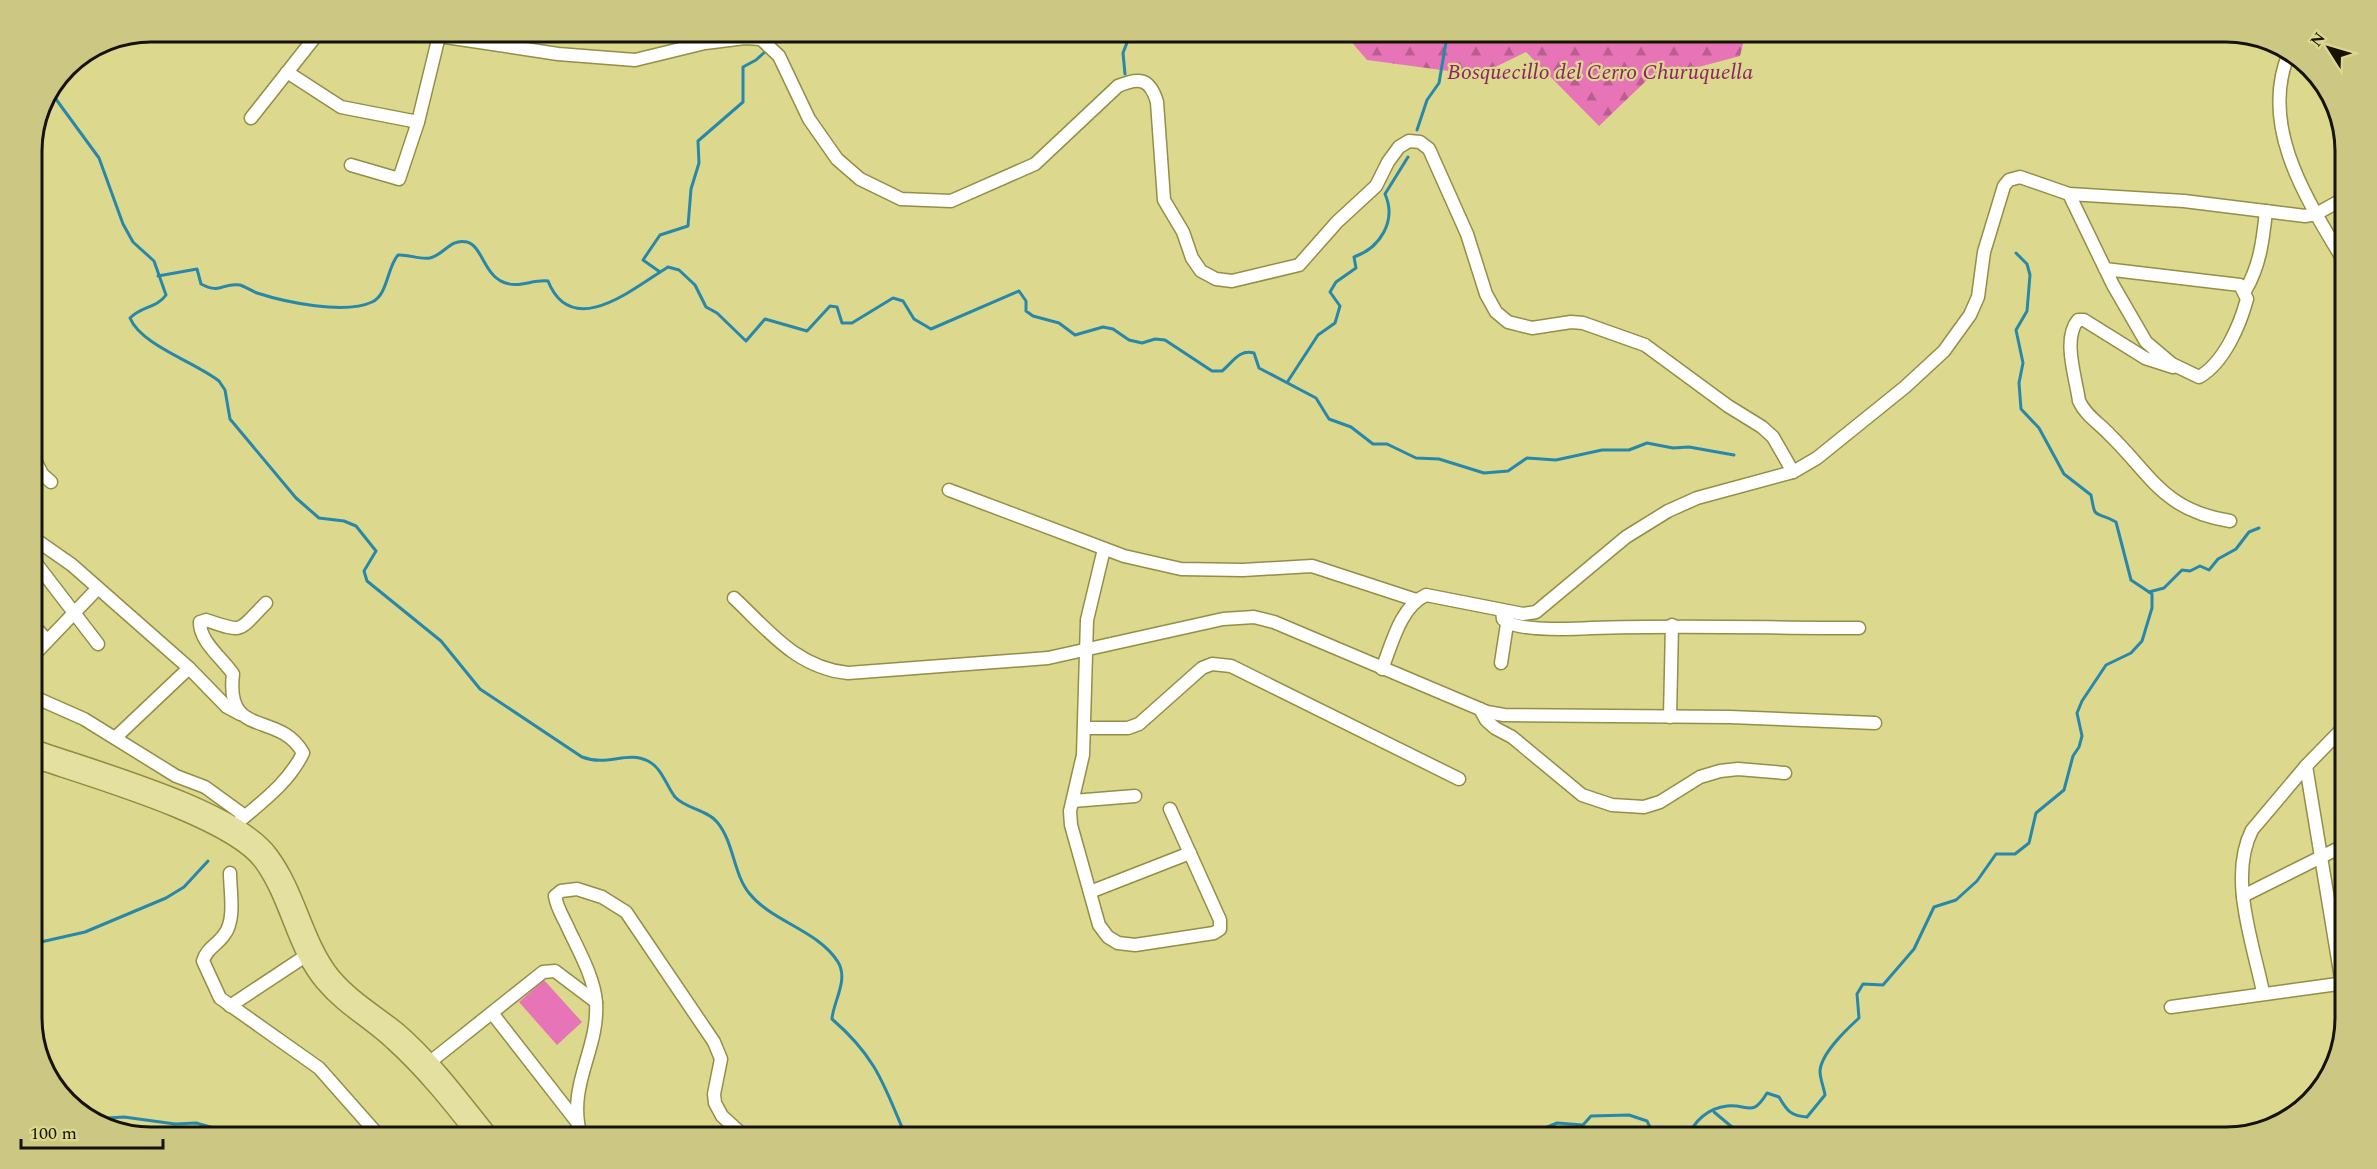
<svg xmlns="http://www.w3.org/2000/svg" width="2377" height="1169" font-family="Spectral,serif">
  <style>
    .forest { fill: url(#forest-firs) }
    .pitch { fill: #e774b7 }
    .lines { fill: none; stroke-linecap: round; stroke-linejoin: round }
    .stream { stroke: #2888aa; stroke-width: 3 }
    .minor-casing { stroke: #928f46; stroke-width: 15 }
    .major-casing { stroke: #8f8b3f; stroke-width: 18 }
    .minor { stroke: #fff; stroke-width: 12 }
    .major { stroke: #e3e0a0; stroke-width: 15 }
    .labels { text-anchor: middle; stroke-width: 4.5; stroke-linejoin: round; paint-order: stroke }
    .park-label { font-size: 22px; font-style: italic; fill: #8d2366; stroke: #dcd88e }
    .rim { fill: none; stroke: #151300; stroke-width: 3 }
  </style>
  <defs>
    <pattern id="forest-firs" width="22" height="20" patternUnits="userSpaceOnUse" patternTransform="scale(1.5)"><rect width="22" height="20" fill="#e774b7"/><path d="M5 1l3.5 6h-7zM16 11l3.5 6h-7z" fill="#ba5e92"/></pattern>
  </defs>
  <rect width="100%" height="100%" fill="#dcd88e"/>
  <polygon class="forest" points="1343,32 1746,32 1740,56 1646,81 1599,126 1526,52 1479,75 1367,60"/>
  <polygon class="pitch" points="544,980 582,1022 557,1045 519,1002"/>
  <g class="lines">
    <g class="stream">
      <polyline points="1125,74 1123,53 1131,32"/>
      <path d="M 50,91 L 99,158 L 123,224 L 133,242 L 154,261 L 166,295 C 157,308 141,306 130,318 C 141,345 195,362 219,381 L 225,390 L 230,419 L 296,498 L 319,518 L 344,521 L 356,526 L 376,551 L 364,571 L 367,581 L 441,641 L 480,689 L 582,757 C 608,767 627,750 648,761 C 662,768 666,785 675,797 C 686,809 706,809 717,822 C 734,842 733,873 749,893 C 772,922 818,930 838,962 C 849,980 833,1002 832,1019 C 877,1058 884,1085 906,1137"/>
      <polyline points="1417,130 1427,100 1439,83 1446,42 1454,32"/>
      <polyline points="660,272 643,260 660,235 688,226 691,189 699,163 698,141 743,102 743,67 756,60 767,50"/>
      <path d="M 158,276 L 197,269 L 201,284 C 222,295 222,282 240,285 C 246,287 252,291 257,293 C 285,302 345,315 372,302 C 388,295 387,267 398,255 C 408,254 420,260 430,258 C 444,255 450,238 467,242 C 482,246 484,274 503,282 C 519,289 532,279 548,281 C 572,341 634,288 668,267 L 679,270 L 695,285 L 706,307 L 717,313 L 746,341 L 765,319 L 807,331 L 830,306 L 837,307 L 842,323 L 852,323 L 893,298 L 903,301 L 914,319 L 931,329 L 1019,291 L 1026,301 L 1026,311 L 1033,316 L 1059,323 L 1075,335 L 1103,327 L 1113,329 L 1129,340 L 1142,343 L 1155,339 L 1165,340 L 1212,371 L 1222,371 C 1233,362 1239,349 1254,353 L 1259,368 L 1316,398 L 1329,419 L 1351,427 L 1373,444 L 1387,444 L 1416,458 L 1439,459 L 1484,473 L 1508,471 L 1527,458 L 1556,460 L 1602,450 L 1629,450 L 1647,443 L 1673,448 L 1689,447 L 1734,455"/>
      <path d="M 1288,381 L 1318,335 L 1335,323 L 1340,306 L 1330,292 L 1336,282 L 1356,268 L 1354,257 C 1380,248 1397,221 1385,194 L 1408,157"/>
      <polyline points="2149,592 2164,588 2182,570 2190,571 2200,566 2209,570 2218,559 2236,549 2249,532 2259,528"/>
      <polyline points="32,944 85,932 166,898 184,887 208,861"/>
      <polyline points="1714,1112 1744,1137"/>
      <polyline points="91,1119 124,1117 175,1124 196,1123 239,1135 261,1137"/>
      <polyline points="1524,1137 1557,1123 1583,1125 1591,1116 1629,1115 1647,1121 1650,1127 1645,1137"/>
      <path d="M 1689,1137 C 1693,1121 1709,1108 1727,1106 C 1749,1104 1752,1118 1767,1093 L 1779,1097 C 1787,1111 1791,1116 1807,1117 L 1825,1095 C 1824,1088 1820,1079 1820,1071 C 1821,1053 1847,1029 1859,1018 L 1857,994 L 1863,984 L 1883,985 L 1914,949 L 1934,907 L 1956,900 L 1977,881 L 1996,854 L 2015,854 L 2029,843 L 2036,813 L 2064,790 L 2073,756 L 2079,747 L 2082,736 L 2077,713 L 2082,701 L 2106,665 L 2131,653 L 2142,641 L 2152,608 L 2152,594 L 2131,580 L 2116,522 C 2093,509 2096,522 2091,495 L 2064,474 L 2039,428 L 2021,409 L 2019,383 L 2023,363 L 2016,330 L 2027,311 L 2030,275 L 2027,264 L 2016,253"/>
    </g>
    <g class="minor-casing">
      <g id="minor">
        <path d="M 434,32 L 439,36 L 558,54 L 635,60 L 705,43 L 745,38 L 761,39 L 779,56 L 809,119 L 837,159 L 860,179 L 901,199 L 951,201 L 1035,164 L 1118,86 C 1139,77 1150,78 1157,102 L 1164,200 L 1183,232 L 1192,258 L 1201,271 L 1216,279 L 1232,281 L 1299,265 L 1337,222 L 1376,186 L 1388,162 L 1399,147 L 1409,141 L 1420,142 L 1429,149 L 1467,234 L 1486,294 L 1496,312 L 1508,322 L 1532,328 L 1571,322 L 1583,323 L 1645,345 L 1728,406 L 1762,427 L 1773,437 L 1793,472"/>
        <path d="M 2289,53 C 2258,127 2308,201 2345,263"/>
        <polyline points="287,72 341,107 418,122"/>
        <polyline points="251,118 319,32"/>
        <polyline points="351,165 399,179 418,122 439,36"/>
        <path d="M 2069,194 L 2113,285 L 2146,342 L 2172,364 L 2199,377 C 2224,363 2240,325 2247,299 L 2240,285 L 2105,269"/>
        <path d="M 2245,291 C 2260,266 2263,240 2266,211"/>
        <path d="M 2173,367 L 2145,358 L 2084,320 L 2078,320 C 2062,339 2076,378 2079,401 C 2086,416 2099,423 2110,435 C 2153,477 2163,510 2230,521"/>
        <polyline points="32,454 42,474 51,482"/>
        <polyline points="949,490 1124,556 1181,569 1243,570 1312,566 1416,600"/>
        <polyline points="32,537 72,565 189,668 227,707 240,714"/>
        <polyline points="1104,549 1087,620 1083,755 1070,811 1071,825 1099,925 1108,937 1118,943 1135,945 1214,933 1220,929 1220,920 1170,809"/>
        <polyline points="32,558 98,644"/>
        <path d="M 734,598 C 769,631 797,668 848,673 L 1048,658 L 1223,619 L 1254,617 L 1274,622 L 1487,712 L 1504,715 L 1730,717 L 1875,723"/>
        <path d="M 1502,611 L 1503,619 C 1514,632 1574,629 1592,628 C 1681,625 1770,628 1859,628"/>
        <polyline points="32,624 47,640"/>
        <polyline points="32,657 98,588"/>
        <polyline points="1501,663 1507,624"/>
        <path d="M 1382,669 C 1392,644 1400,607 1426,595 L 1523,614 L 1536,612 L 1626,537 L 1668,511 L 1697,498 L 1793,472 L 1817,458 L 1905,387 L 1944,351 L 1970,315 L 1978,297 L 1984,252 L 2004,186 L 2009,180 L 2020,177 L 2069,194 L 2184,201 L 2305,216 L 2316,214 L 2345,198"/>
        <polyline points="32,696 84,719 176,776 205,787 245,816"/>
        <polyline points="1480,709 1486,720 1495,728 1512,737 1582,795 1612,805 1644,807 1660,802 1700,777 1720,771 1738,769 1785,773"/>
        <polyline points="1670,717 1672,625"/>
        <polyline points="1084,728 1128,728 1139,724 1202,668 1212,664 1231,666 1459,779"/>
        <polyline points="115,738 189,668"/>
        <polyline points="2306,766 2342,984"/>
        <polyline points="1073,801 1135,796"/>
        <path d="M 235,825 C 260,803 288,784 303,753 C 279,710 225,740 233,674 C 223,659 199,641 200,622 L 206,620 C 245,633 237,632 266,603"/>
        <path d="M 230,873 C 230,892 236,920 224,935 C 216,946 207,948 203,961 L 220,998 L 319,1068 L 380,1137"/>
        <polyline points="1090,892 1190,853"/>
        <polyline points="2243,896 2345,845"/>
        <path d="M 2263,992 C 2253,943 2228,877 2252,830 L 2306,766 L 2345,726"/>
        <polyline points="230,1006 307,955"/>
        <polyline points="2171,1007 2345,983"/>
        <polyline points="492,1013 577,1122"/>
        <polyline points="425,1066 543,972 555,971 596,1002"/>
        <path d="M 581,1137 C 566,1085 599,1051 596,1003 C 595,980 579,951 569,930 C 564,918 557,909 555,896 L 561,891 L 577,889 L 602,897 L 626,912 L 714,1042 L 721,1059 L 714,1094 L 715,1103 L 722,1116 L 745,1137"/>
      </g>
    </g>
    <g class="major-casing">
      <g id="major">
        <path d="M 32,747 C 90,768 236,807 270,855 C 298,892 305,943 332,976 C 351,999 376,1013 398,1031 C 434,1062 462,1101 491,1137"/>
        <path d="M 32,759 C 87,778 230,818 262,862 C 289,899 295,950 324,983 C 344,1007 371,1021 393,1042 C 425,1071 451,1104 477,1137"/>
      </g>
    </g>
    <use href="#minor" class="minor"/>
    <use href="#major" class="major"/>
  </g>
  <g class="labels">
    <g class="park-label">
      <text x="1600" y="79">Bosquecillo del Cerro Churuquella</text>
    </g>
  </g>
  <path d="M0 0H2377V1169H0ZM151 42H2226A109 109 0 0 1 2335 151V1018A109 109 0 0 1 2226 1127H151A109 109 0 0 1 42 1018V151A109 109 0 0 1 151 42Z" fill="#ccc883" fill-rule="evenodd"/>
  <path class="rim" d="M151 42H2226A109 109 0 0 1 2335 151V1018A109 109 0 0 1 2226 1127H151A109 109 0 0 1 42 1018V151A109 109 0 0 1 151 42Z"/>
  <g transform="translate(2329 48) rotate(307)" stroke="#dcd88e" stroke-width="4.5" paint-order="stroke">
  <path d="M0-4.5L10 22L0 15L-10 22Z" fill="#151300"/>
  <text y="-9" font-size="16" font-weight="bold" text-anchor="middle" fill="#151300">N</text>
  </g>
  <path d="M21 1139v9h142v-9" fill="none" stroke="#151300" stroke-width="3"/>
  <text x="30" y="1139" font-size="18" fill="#151300" stroke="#dcd88e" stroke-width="4.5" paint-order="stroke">100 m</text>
</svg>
